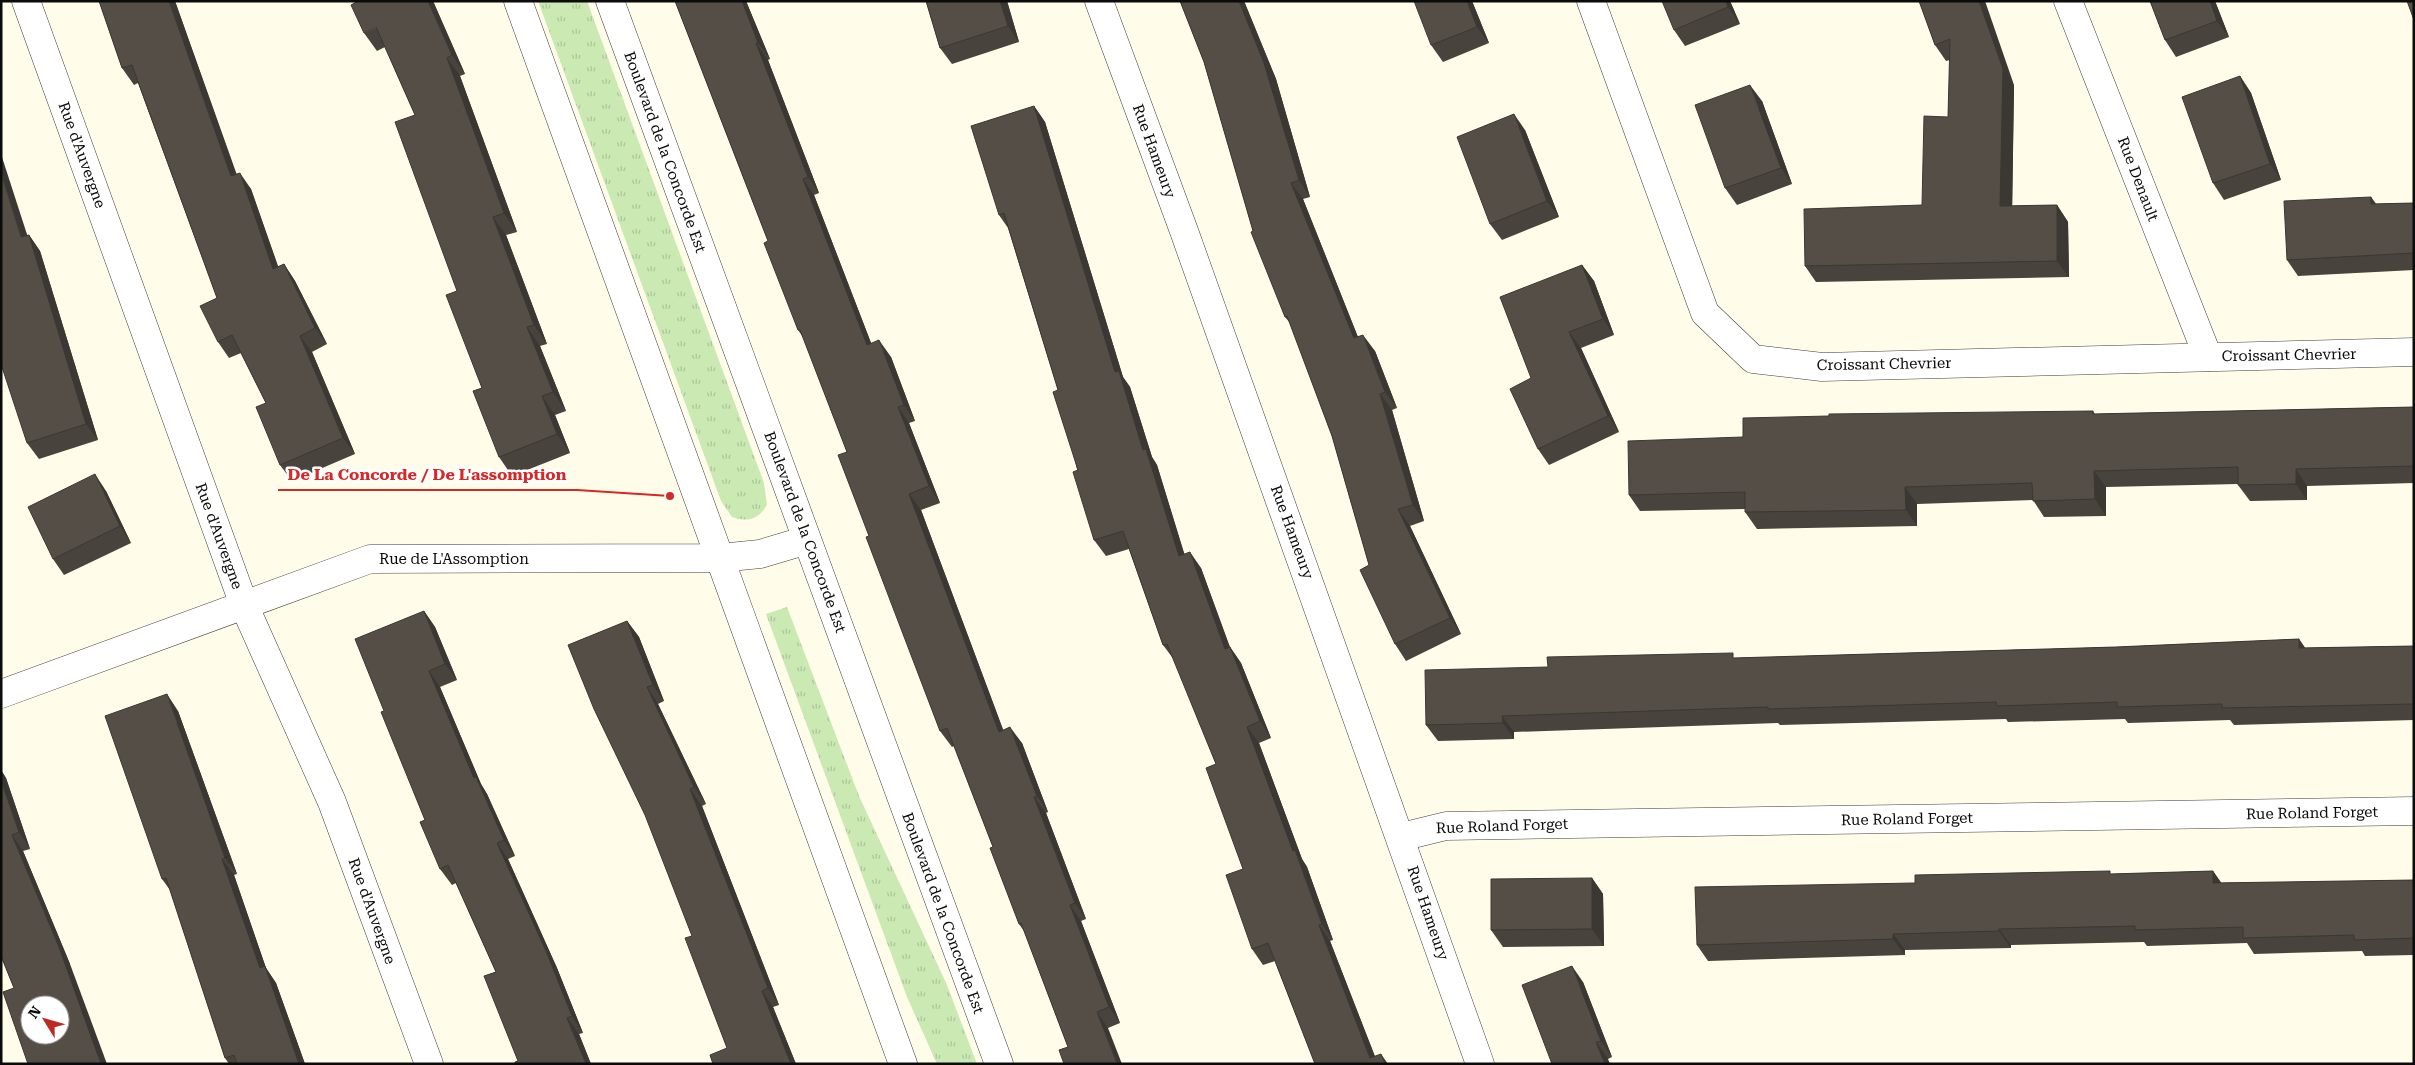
<svg xmlns="http://www.w3.org/2000/svg" width="2415" height="1065" font-family="'Roboto Serif',serif">
  <style>
    .grass { fill: url(#grass-tufts) }
    .lines { fill: none; stroke-linecap: round; stroke-linejoin: round }
    .minor-casing { stroke: #3e3e3e; stroke-width: 29 }
    .tertiary-casing { stroke: #3e3e3e; stroke-width: 29 }
    .minor { stroke: #fff; stroke-width: 28 }
    .tertiary { stroke: #fff; stroke-width: 28 }
    .wall { fill: #48433d }
    .shaded-wall { fill: #3b3732 }
    .building { fill: #544e47; stroke: #3b3732; fill-rule: evenodd }
    .labels { text-anchor: middle; stroke-width: 5; stroke-linejoin: round; paint-order: stroke }
    .street-label { font-size: 15px; fill: #0b0b0b; stroke: #fff }
    .leader { fill: none; stroke: #d62828; stroke-width: 2 }
    .callout-dot { fill: #d62828; stroke: #fff; stroke-width: 2 }
    .callout-label { font-size: 16px; text-anchor: middle; font-weight: bold; fill: #d62828; stroke: #fff; stroke-width: 5; stroke-linejoin: round; paint-order: stroke }
  </style>
  <defs>
    <pattern id="grass-tufts" width="24" height="20" patternUnits="userSpaceOnUse" patternTransform="scale(1.25)"><rect width="24" height="20" fill="#cae9b3"/><path d="M3 7l-1-3M5 7V3M7 7l1-3M15 17l-1-3M17 17v-4M19 17l1-3" fill="none" stroke="#acc699"/></pattern>
  </defs>
  <rect width="100%" height="100%" fill="#fffde9"/>
  <g class="grass">
    <path d="M 538,1 L 587,1 L 764,483 L 767,505 C 758,520 747,522 732,517 L 721,501 Z"/>
    <polygon points="787,607 859,796 947,985 977,1064 937,1064 907,997 766,614"/>
  </g>
  <g class="lines">
    <g class="minor-casing">
      <g id="minor">
        <polyline points="26,1 244,605 332,802 429,1064"/>
        <polyline points="1099,1 1184,231 1480,1064"/>
        <polyline points="1591,1 1705,313 1753,359 1822,367 2414,352"/>
        <polyline points="2068,1 2208,357"/>
        <polyline points="1,694 370,559 720,558 760,554 807,540"/>
        <polyline points="1401,837 1446,826 2414,811"/>
      </g>
    </g>
    <g class="tertiary-casing">
      <g id="tertiary">
        <polyline points="518,1 903,1064"/>
        <polyline points="610,1 999,1064"/>
      </g>
    </g>
    <use href="#minor" class="minor"/>
    <use href="#tertiary" class="tertiary"/>
  </g>
  <g class="wall">
    <polygon points="99,1 175,1 236,174 251,189 278,267 284,264 295,281 327,344 312,352 355,454 292,481 280,465 266,403 241,353 229,358 218,342 217,298 138,83 134,85 122,68"/>
    <polygon points="433,1 465,74 460,76 517,232 506,235 547,344 540,346 566,411 555,415 570,453 512,476 499,457 457,291 415,115 385,47 377,51 364,33"/>
    <polygon points="675,1 746,1 770,59 768,60 819,193 814,195 871,343 891,357 915,421 909,423 940,503 921,510 1003,730 1022,743 1048,812 1046,813 1086,919 1081,921 1120,1023 1108,1028 1068,1047 1024,931 1019,924 993,847 954,746 952,747 940,731 869,536 847,452 803,337 798,330 768,241"/>
    <polygon points="926,1 1007,1 1019,42 952,64 940,48"/>
    <polygon points="1180,1 1244,1 1276,79 1310,197 1303,199 1358,337 1375,351 1397,408 1392,410 1424,521 1410,526 1461,634 1406,661 1395,644 1369,565 1332,436 1290,323 1285,317 1253,231 1204,62"/>
    <polygon points="1472,1 1489,43 1443,62 1431,45"/>
    <polygon points="1730,1 1740,24 1685,46 1674,30"/>
    <polygon points="1919,1 2014,85 2012,206 2057,205 2068,222 2069,277 1816,282 1805,266 1922,205 1948,117 1950,60 1946,61 1935,45"/>
    <polygon points="2150,1 2215,1 2229,37 2176,57 2165,40"/>
    <polygon points="2240,76 2251,93 2281,180 2224,200 2213,183"/>
    <polygon points="1762,101 1792,184 1737,205 1725,188"/>
    <polygon points="1034,106 1045,122 1123,377 1130,387 1152,457 1157,465 1184,554 1201,568 1230,647 1241,663 1271,738 1259,743 1302,859 1307,867 1333,940 1330,941 1375,1057 1388,1064 1315,1064 1275,961 1263,965 1252,949 1243,869 1216,764 1175,661 1163,645 1129,549 1106,556 1094,540 1058,390 1008,228 999,215"/>
    <polygon points="1525,130 1559,217 1502,240 1490,224"/>
    <polygon points="2371,197 2376,204 2414,203 2414,270 2298,276 2287,260"/>
    <polygon points="27,235 29,235 40,251 98,440 39,459 27,443"/>
    <polygon points="1582,265 1594,281 1614,335 1581,348 1619,432 1549,465 1538,449"/>
    <polygon points="2414,407 2414,483 2307,486 2307,500 2250,501 2238,485 2238,484 2106,487 2106,516 2044,517 2033,500 1917,504 1917,526 1757,529 1745,512 1745,509 1640,511 1629,495 1743,437 2093,411 2095,414"/>
    <polygon points="106,491 131,543 64,575 53,559"/>
    <polygon points="424,611 435,627 457,680 440,687 481,784 487,794 515,856 508,859 557,968 583,1033 579,1034 591,1064 515,1064 518,1061 496,972 456,883 452,885 440,869 425,820 384,711"/>
    <polygon points="627,621 639,637 664,701 658,704 706,804 702,806 779,1005 773,1007 796,1064 713,1064 727,1048 692,936"/>
    <polygon points="2299,639 2305,648 2414,646 2414,720 2234,725 2230,720 2128,723 2125,719 2008,722 2006,719 1780,725 1778,723 1514,732 1514,739 1438,741 1426,725 1548,667 1736,658 2116,647"/>
    <polygon points="178,711 237,874 234,875 266,968 276,983 305,1064 229,1064 225,1058 170,890 162,879"/>
    <polygon points="1,770 6,778 30,849 23,851 70,964 14,988 1,956"/>
    <polygon points="2213,871 2221,883 2414,880 2414,955 2365,956 2362,951 2254,954 2247,943 2147,946 2144,942 2011,945 2011,948 1905,950 1905,955 1708,961 1697,945 1915,883 2112,874"/>
    <polygon points="1592,878 1603,894 1604,946 1503,947 1491,930"/>
    <polygon points="1583,982 1612,1057 1608,1059 1552,1064"/>
  </g>
  <g class="shaded-wall">
    <polygon points="169,1 175,1 243,192 231,176"/>
    <polygon points="428,1 433,1 465,74 452,55"/>
    <polygon points="742,1 746,1 770,59 758,43"/>
    <polygon points="1000,1 1007,1 1019,42 1008,26"/>
    <polygon points="1239,1 1244,1 1276,79 1310,197 1299,180"/>
    <polygon points="1467,1 1472,1 1489,43 1477,27"/>
    <polygon points="1726,1 1730,1 1740,24 1728,7"/>
    <polygon points="1979,1 1985,1 2014,85 2012,223 2000,206"/>
    <polygon points="2210,1 2215,1 2229,37 2217,21"/>
    <polygon points="756,43 768,60 819,193 808,177"/>
    <polygon points="447,58 460,76 517,232 504,213"/>
    <polygon points="2240,76 2251,93 2281,180 2270,164"/>
    <polygon points="1750,85 1762,101 1792,184 1781,168"/>
    <polygon points="1034,106 1045,122 1123,377 1130,387 1152,457 1157,465 1190,572 1179,556 1143,450 1115,372"/>
    <polygon points="1514,114 1525,130 1559,217 1547,201"/>
    <polygon points="1,154 33,253 21,237 1,173"/>
    <polygon points="240,173 251,189 285,286 273,269"/>
    <polygon points="803,179 814,195 878,361 867,345"/>
    <polygon points="1291,183 1303,199 1365,355 1354,338"/>
    <polygon points="2371,197 2382,213 2371,204"/>
    <polygon points="2057,205 2068,222 2069,277 2057,261"/>
    <polygon points="493,217 506,235 547,344 534,325"/>
    <polygon points="29,235 40,251 98,440 86,424"/>
    <polygon points="284,264 295,281 327,344 315,328"/>
    <polygon points="1582,265 1594,281 1614,335 1603,319"/>
    <polygon points="527,327 540,346 566,411 553,392"/>
    <polygon points="1569,332 1581,348 1619,432 1608,416"/>
    <polygon points="1363,335 1375,351 1397,408 1385,392"/>
    <polygon points="300,336 312,352 355,454 343,438"/>
    <polygon points="879,340 891,357 915,421 904,405"/>
    <polygon points="1380,394 1392,410 1424,521 1413,505"/>
    <polygon points="542,396 555,415 570,453 557,434"/>
    <polygon points="898,407 909,423 940,503 929,486"/>
    <polygon points="2296,469 2307,486 2307,500 2296,484"/>
    <polygon points="2094,471 2106,487 2106,516 2095,499"/>
    <polygon points="95,474 106,491 131,543 120,526"/>
    <polygon points="1905,487 1917,504 1917,526 1906,510"/>
    <polygon points="909,494 921,510 1010,748 999,732"/>
    <polygon points="1398,509 1410,526 1461,634 1450,618"/>
    <polygon points="1190,552 1201,568 1236,665 1225,649"/>
    <polygon points="424,611 435,627 457,680 445,664"/>
    <polygon points="627,621 639,637 664,701 653,685"/>
    <polygon points="2299,639 2310,655 2299,648"/>
    <polygon points="1230,647 1241,663 1271,738 1260,721"/>
    <polygon points="429,671 440,687 481,784 487,794 515,856 504,840 474,778"/>
    <polygon points="647,687 658,704 706,804 694,787"/>
    <polygon points="167,694 178,711 237,874 225,858"/>
    <polygon points="1502,716 1514,732 1514,739 1503,723"/>
    <polygon points="1010,727 1022,743 1048,812 1037,796"/>
    <polygon points="1247,727 1259,743 1302,859 1307,867 1333,940 1322,924 1293,851"/>
    <polygon points="1,770 6,778 30,849 19,832 1,780"/>
    <polygon points="690,789 702,806 779,1005 768,988"/>
    <polygon points="1034,797 1046,813 1086,919 1075,903"/>
    <polygon points="12,835 23,851 70,964 107,1064 101,1064"/>
    <polygon points="497,843 508,859 557,968 583,1033 572,1016"/>
    <polygon points="222,859 234,875 266,968 276,983 305,1064 299,1064 260,968"/>
    <polygon points="2213,871 2225,888 2213,883"/>
    <polygon points="1592,878 1603,894 1604,946 1592,929"/>
    <polygon points="1070,905 1081,921 1120,1023 1109,1007"/>
    <polygon points="1319,925 1330,941 1378,1064 1370,1058"/>
    <polygon points="1999,929 2011,945 2011,948 1999,931"/>
    <polygon points="1893,934 1905,950 1905,955 1893,939"/>
    <polygon points="1572,966 1583,982 1612,1057 1601,1041"/>
    <polygon points="762,991 773,1007 796,1064 791,1064"/>
    <polygon points="1097,1012 1108,1028 1122,1064 1117,1064"/>
    <polygon points="567,1018 579,1034 591,1064 586,1064"/>
    <polygon points="1596,1042 1608,1059 1610,1064 1605,1064"/>
    <polygon points="1381,1054 1388,1064 1385,1064"/>
  </g>
  <g class="building">
    <polygon points="99,1 169,1 231,176 240,173 273,269 284,264 315,328 300,336 343,438 280,465 256,407 266,403 232,335 218,342 200,306 217,298 132,65 122,68"/>
    <polygon points="358,1 428,1 452,55 447,58 504,213 493,217 534,325 527,327 553,392 542,396 557,434 499,457 473,391 482,388 446,295 457,291 395,122 415,115 376,27 364,33 351,5"/>
    <polygon points="675,1 742,1 758,43 756,43 808,177 803,179 867,345 879,340 904,405 898,407 929,486 909,494 999,732 1010,727 1037,796 1034,797 1075,903 1070,905 1109,1007 1097,1012 1117,1064 1064,1064 1059,1050 1068,1047 1021,923 1019,924 990,848 993,847 947,728 940,731 866,537 869,536 838,455 847,452 800,330 798,330 764,243 768,241"/>
    <polygon points="926,1 1000,1 1008,26 940,48"/>
    <polygon points="1180,1 1239,1 1264,63 1299,180 1291,183 1354,338 1363,335 1385,392 1380,394 1413,505 1398,509 1450,618 1395,644 1360,570 1369,565 1332,436 1287,316 1285,317 1251,232 1253,231 1204,62"/>
    <polygon points="1414,1 1467,1 1477,27 1431,45"/>
    <polygon points="1662,1 1726,1 1728,7 1674,30"/>
    <polygon points="1919,1 1979,1 2003,69 2000,206 2057,205 2057,261 1805,266 1804,209 1922,205 1924,116 1948,117 1950,39 1935,45"/>
    <polygon points="2150,1 2210,1 2217,21 2165,40"/>
    <polygon points="2407,1 2414,1 2414,20"/>
    <polygon points="2240,76 2270,164 2213,183 2182,97"/>
    <polygon points="1750,85 1781,168 1725,188 1695,105"/>
    <polygon points="1034,106 1115,372 1119,371 1143,450 1146,449 1179,556 1190,552 1225,649 1230,647 1260,721 1247,727 1293,851 1295,850 1322,924 1319,925 1370,1058 1381,1054 1385,1064 1315,1064 1268,943 1252,949 1226,875 1243,869 1206,768 1216,764 1167,644 1163,645 1123,531 1094,540 1073,472 1078,470 1053,392 1058,390 1004,213 999,215 971,126"/>
    <polygon points="1514,114 1547,201 1490,224 1457,137"/>
    <polygon points="1,173 21,237 29,235 86,424 27,443 1,364"/>
    <polygon points="2371,197 2371,204 2414,203 2414,253 2287,260 2284,201"/>
    <polygon points="1582,265 1603,319 1569,332 1608,416 1538,449 1510,389 1531,378 1500,297"/>
    <polygon points="2414,407 2414,466 2296,469 2296,484 2238,485 2238,467 2094,471 2095,499 2033,501 2032,483 1905,487 1906,510 1745,512 1745,492 1629,495 1628,441 1743,437 1743,418 1829,416 1829,414 2093,411 2093,414"/>
    <polygon points="95,474 120,526 53,559 28,507"/>
    <polygon points="424,611 445,664 429,671 474,778 476,777 504,840 497,843 546,951 572,1016 567,1018 586,1064 515,1064 515,1062 518,1061 484,976 496,972 448,865 440,869 420,822 425,820 381,712 384,711 355,639"/>
    <polygon points="627,621 653,685 647,687 694,787 690,789 768,988 762,991 791,1064 713,1064 710,1055 727,1048 685,938 692,936 645,815 594,709 568,645"/>
    <polygon points="2299,639 2299,648 2414,646 2414,704 2222,708 2222,704 2117,707 2117,702 1997,706 1996,702 1768,709 1768,707 1502,716 1503,723 1426,725 1425,670 1548,667 1547,657 1733,653 1733,658 2116,647"/>
    <polygon points="167,694 225,858 222,859 260,968 265,966 299,1064 237,1064 234,1055 225,1058 166,878 162,879 105,716"/>
    <path d="M 1,780 L 19,832 L 12,835 L 59,947 L 101,1064 L 28,1064 L 3,992 L 14,988 L 1,956 ZM 30,1005 L 60,1005 L 60,1035 L 30,1035 Z"/>
    <polygon points="2110,871 2110,874 2213,871 2213,883 2414,880 2414,938 2354,940 2354,935 2243,938 2243,927 2135,930 2135,926 1999,929 1999,931 1893,934 1893,939 1697,945 1695,887 1915,883 1915,875"/>
    <polygon points="1592,878 1592,929 1491,930 1491,879"/>
    <polygon points="1572,966 1601,1041 1596,1042 1605,1064 1552,1064 1522,985"/>
  </g>
  <g class="labels">
    <g class="street-label">
      <text transform="translate(1154 151) rotate(70)" y="5">Rue Hameury</text>
      <text transform="translate(665 152) rotate(70)" y="5">Boulevard de la Concorde Est</text>
      <text transform="translate(82 155) rotate(70)" y="5">Rue d'Auvergne</text>
      <text transform="translate(2138 179) rotate(69)" y="5">Rue Denault</text>
      <text transform="translate(2289 355) rotate(-1)" y="5">Croissant Chevrier</text>
      <text transform="translate(1884 364) rotate(-1)" y="5">Croissant Chevrier</text>
      <text transform="translate(805 532) rotate(70)" y="5">Boulevard de la Concorde Est</text>
      <text transform="translate(1292 532) rotate(70)" y="5">Rue Hameury</text>
      <text transform="translate(219 536) rotate(70)" y="5">Rue d'Auvergne</text>
      <text x="454" y="564">Rue de L'Assomption</text>
      <text transform="translate(2312 813) rotate(-1)" y="5">Rue Roland Forget</text>
      <text transform="translate(1907 819) rotate(-1)" y="5">Rue Roland Forget</text>
      <text transform="translate(1502 826) rotate(-2)" y="5">Rue Roland Forget</text>
      <text transform="translate(372 911) rotate(70)" y="5">Rue d'Auvergne</text>
      <text transform="translate(943 913) rotate(70)" y="5">Boulevard de la Concorde Est</text>
      <text transform="translate(1428 913) rotate(71)" y="5">Rue Hameury</text>
    </g>
  </g>
  <path class="leader" d="M670 496L577 490H278"/>
  <circle class="callout-dot" cx="670" cy="496" r="5"/>
  <g class="callout-label">
    <text x="427" y="480">De La Concorde / De L'assomption</text>
  </g>
  <rect width="2415" height="1065" fill="none" stroke="#0b0b0b" stroke-width="5"/>
  <g transform="translate(45 1020) rotate(307)"><circle r="24" fill="#ffffff" stroke="#9d9d9d"/>
  <path d="M0-4L9 19L0 12L-9 19Z" fill="#bc2a22"/>
  <text y="-8" font-size="14" font-weight="bold" text-anchor="middle" fill="#0b0b0b">N</text>
  </g>
</svg>
